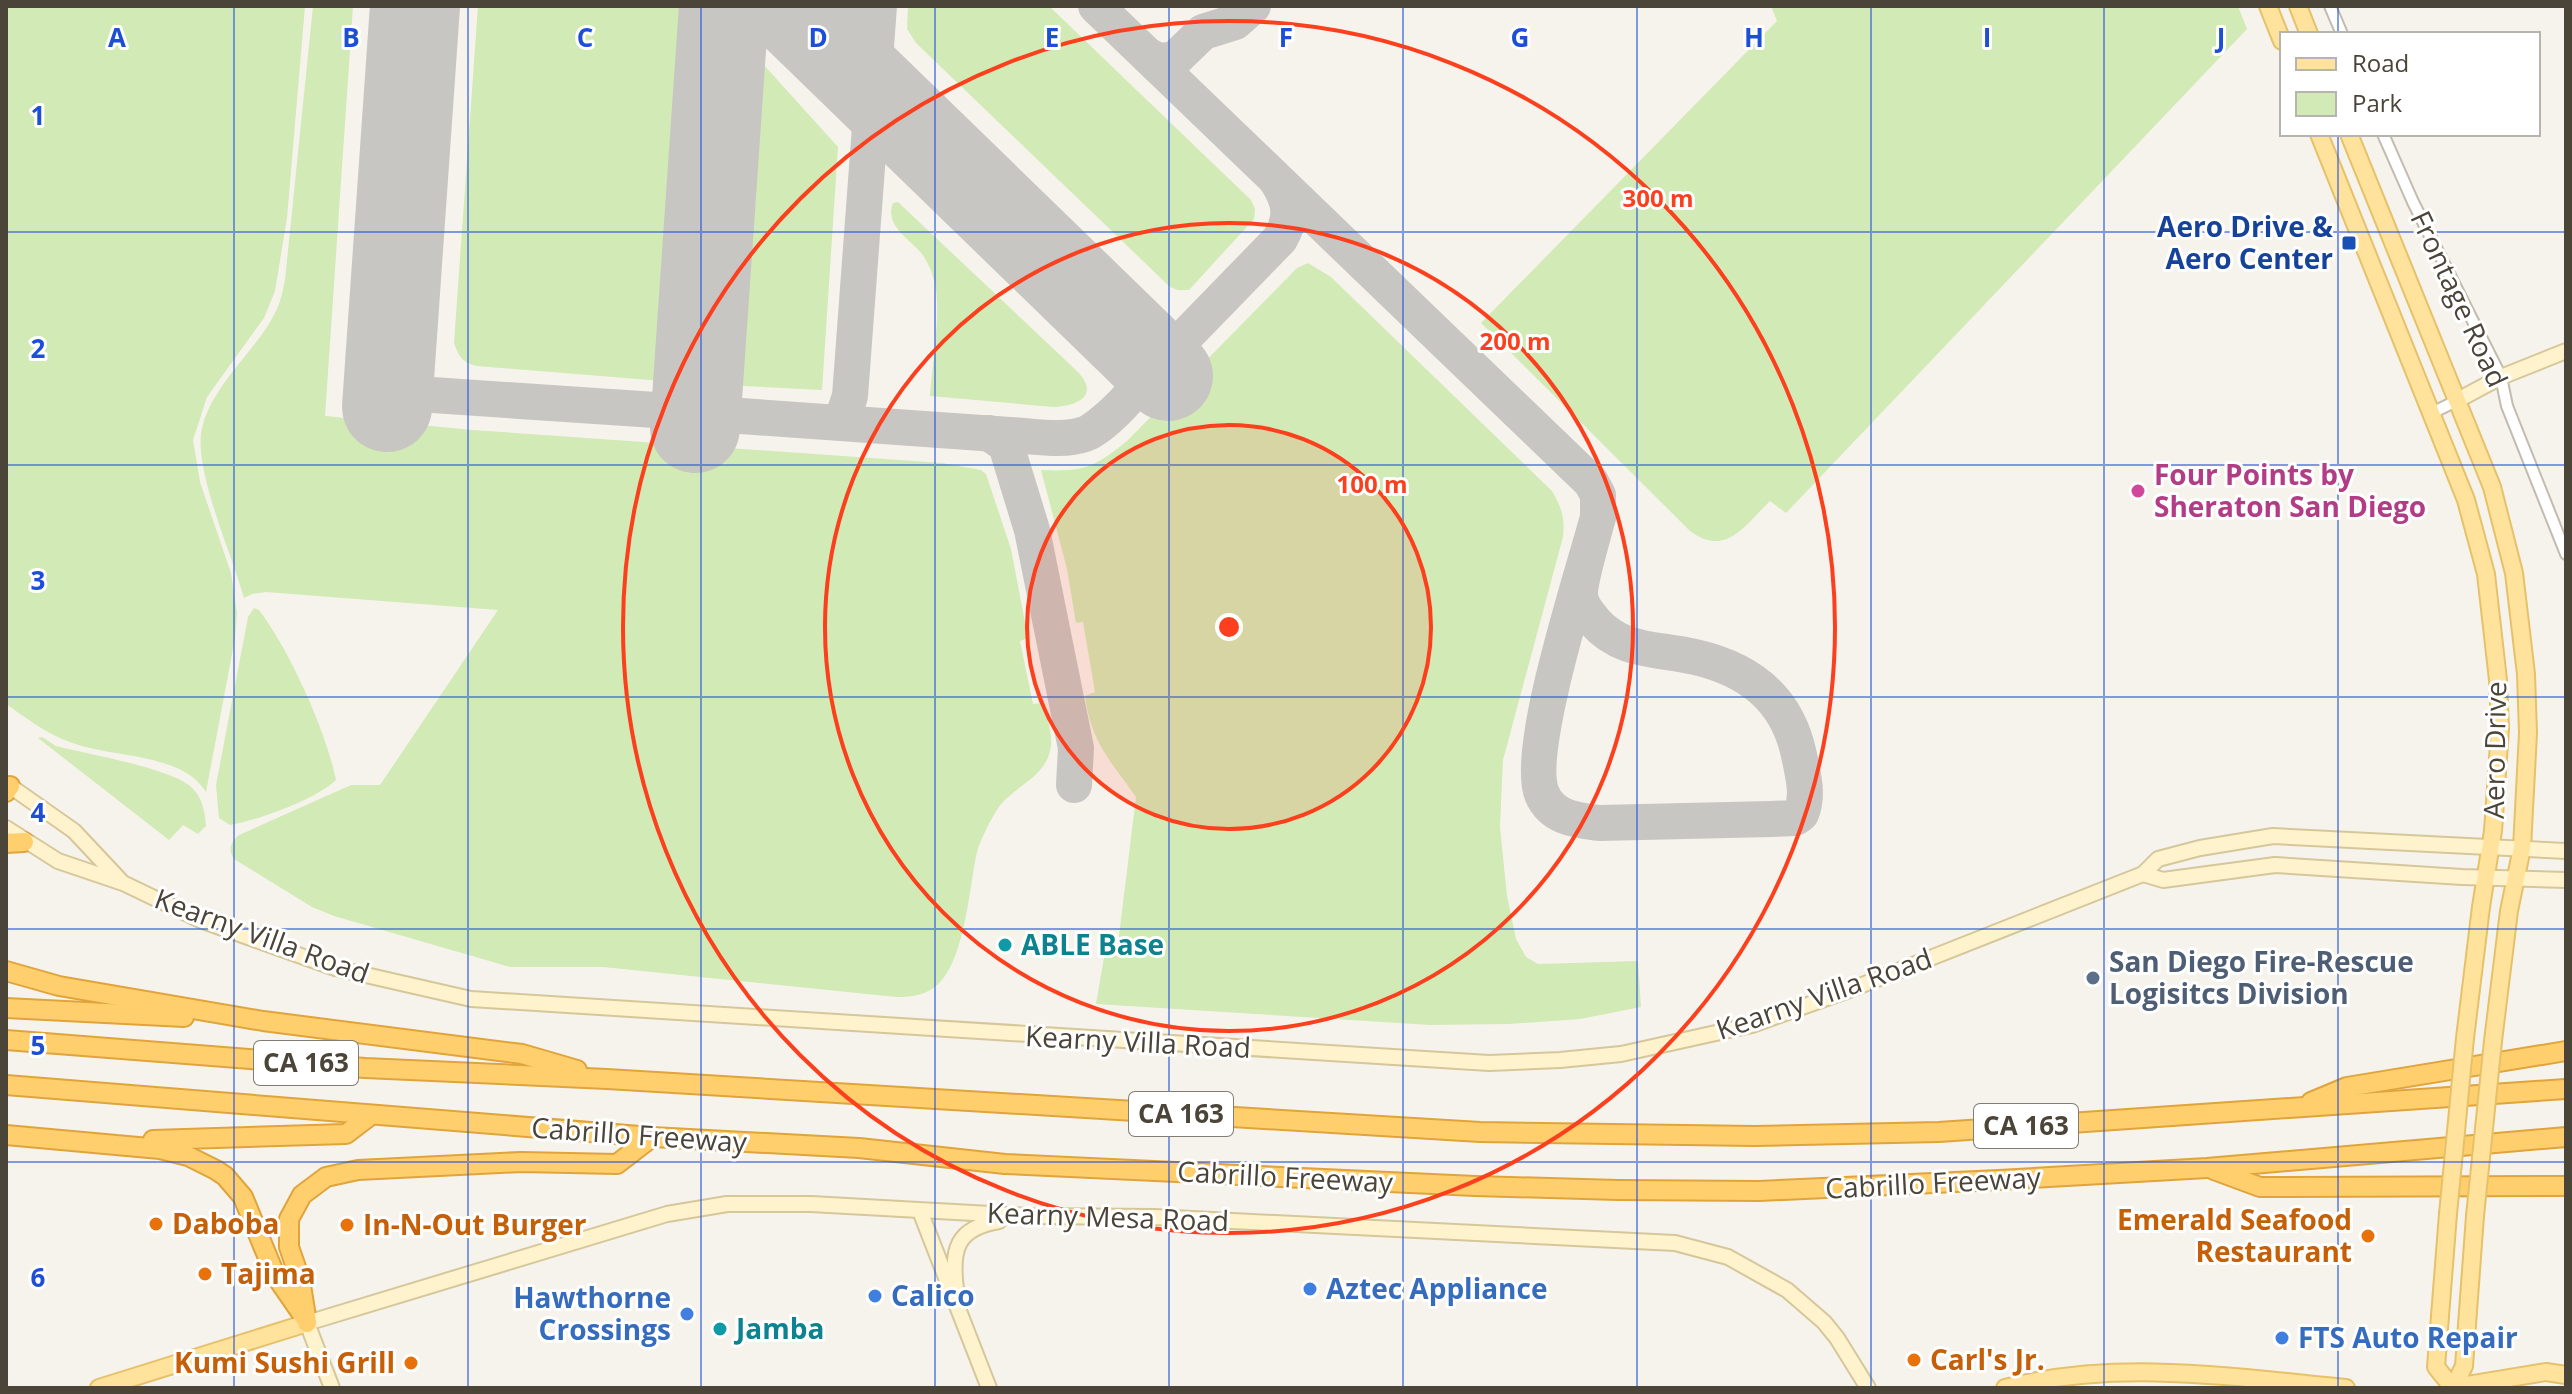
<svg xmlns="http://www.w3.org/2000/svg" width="2572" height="1394" font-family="'Open Sans',sans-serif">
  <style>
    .green { fill: #d2eab5 }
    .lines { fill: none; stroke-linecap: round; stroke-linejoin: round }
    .taxiway { stroke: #c8c6c3; stroke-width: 36 }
    .runway { stroke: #c8c6c3; stroke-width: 90 }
    .street-casing { stroke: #c2bbae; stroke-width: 14 }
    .secondary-casing { stroke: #d6c79b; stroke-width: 18 }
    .primary-casing { stroke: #e6c16a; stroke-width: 20 }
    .highway-casing { stroke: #e0a43c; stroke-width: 22 }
    .street { stroke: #fff; stroke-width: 10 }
    .secondary { stroke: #fff3cd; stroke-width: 14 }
    .primary { stroke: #ffe39c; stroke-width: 16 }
    .highway { stroke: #ffcf6e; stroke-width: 18 }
    .primary-bridge-casing { stroke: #e6c16a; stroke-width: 20; stroke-linecap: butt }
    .primary-bridge { stroke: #ffe39c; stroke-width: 16 }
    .grid { fill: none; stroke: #1d4ed8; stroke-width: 2; stroke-opacity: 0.55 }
    .ring { fill: none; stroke: #fc3f1d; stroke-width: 4 }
    .transit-dot { fill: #1a4fb4; stroke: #fff; stroke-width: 3 }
    .hotel-dot { fill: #d1479c; stroke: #fff; stroke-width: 3 }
    .culture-dot { fill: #0f9aa8; stroke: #fff; stroke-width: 3 }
    .service-dot { fill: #5c6f8a; stroke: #fff; stroke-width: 3 }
    .food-dot { fill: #e8710a; stroke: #fff; stroke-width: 3 }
    .shop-dot { fill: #3f7fe0; stroke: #fff; stroke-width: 3 }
    .labels { text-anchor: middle; stroke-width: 6; stroke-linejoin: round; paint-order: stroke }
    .shield { fill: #fff; stroke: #817c74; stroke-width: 2 }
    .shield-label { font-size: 26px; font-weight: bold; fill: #4b4439 }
    .transit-label { font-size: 28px; font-weight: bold; fill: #164399; stroke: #fff; text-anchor: end }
    .street-label { font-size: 28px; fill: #4b4439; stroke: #fff }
    .hotel-label { font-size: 28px; font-weight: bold; fill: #b23c85; stroke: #fff; text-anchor: start }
    .culture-label { font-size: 28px; font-weight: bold; fill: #0d838f; stroke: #fff; text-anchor: start }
    .service-label { font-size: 28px; font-weight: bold; fill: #4e5e75; stroke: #fff; text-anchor: start }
    .food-label { font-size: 28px; font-weight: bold; fill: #c56008; stroke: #fff; text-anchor: start }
    .shop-label { font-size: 28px; font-weight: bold; fill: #366cbe; stroke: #fff; text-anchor: start }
    .grid-label { font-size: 26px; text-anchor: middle; font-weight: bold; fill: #1d4ed8; stroke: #fff; stroke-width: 6; stroke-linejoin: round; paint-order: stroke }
    .centre { fill: #fc3f1d; stroke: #fff; stroke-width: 4 }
    .ring-label { font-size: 24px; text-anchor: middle; font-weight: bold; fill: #fc3f1d; stroke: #fff; stroke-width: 6; stroke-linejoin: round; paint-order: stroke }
  </style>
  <rect width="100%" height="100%" fill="#f6f3ec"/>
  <g class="green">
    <path d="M 6,6 L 305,6 L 287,218 L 275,291 L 264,318 L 207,397 L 193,440 L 200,482 L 231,573 L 237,613 L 235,638 L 206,792 C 182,752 109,758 70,742 C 47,734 26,718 6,704 Z"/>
    <path d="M 313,6 L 353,6 L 325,416 L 473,430 L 942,463 L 981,470 L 986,474 L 1011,549 L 1028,638 L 1020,641 L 1033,704 L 1043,703 C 1047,716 1054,737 1050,751 C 1043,781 1009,787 995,813 C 988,825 981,839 977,852 C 969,887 965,969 932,989 C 921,996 909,997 896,997 L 603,967 L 510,967 L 334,916 L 312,907 L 234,859 C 228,849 230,843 239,835 L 351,785 L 380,785 L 498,610 L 266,592 L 252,594 L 244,598 C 232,555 196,475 201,434 C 203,420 209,406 217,394 C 235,364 262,341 277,309 C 281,300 283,289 285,280 Z"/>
    <path d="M 478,6 L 688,6 L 665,372 L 662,381 L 477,366 C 463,363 459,357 454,343 Z"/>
    <polygon points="908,6 1049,6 1251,200 1255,209 1254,219 1189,290 1178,290 1170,287 916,43 907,29"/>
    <path d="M 1771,6 L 2238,6 L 2247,29 L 1786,513 L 1770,501 C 1745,525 1726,558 1690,531 L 1481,323 L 1777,21 Z"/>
    <polygon points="755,62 763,64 838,147 822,390 744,386 738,384 735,379 750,78 751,66"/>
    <path d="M 898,202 L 1078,372 C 1100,396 1077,406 1054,407 L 930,396 C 932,365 943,304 933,277 C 931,269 927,261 922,254 C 910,239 884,226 893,203 Z"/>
    <path d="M 1308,263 L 1331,277 L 1552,491 C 1562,508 1565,518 1563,537 L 1503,760 L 1500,827 L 1507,896 L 1516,939 L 1526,957 L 1538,964 L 1638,961 L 1641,1007 L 1580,1019 L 1508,1024 L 1430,1025 L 1096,1004 L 1105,952 L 1117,952 L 1136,797 C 1110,760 1091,742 1085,696 L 1095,692 L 1083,622 L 1076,623 L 1067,569 L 1041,470 C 1085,472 1093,468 1127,441 L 1297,268 Z"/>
    <path d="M 254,608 L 259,610 C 289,649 326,731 336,780 C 315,800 258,820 230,825 L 219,818 L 216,785 L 248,617 Z"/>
    <path d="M 42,737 L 56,746 C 87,754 169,768 190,786 C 202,796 205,811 206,826 L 198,834 L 183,825 L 169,840 L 38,738 Z"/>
  </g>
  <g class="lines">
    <g class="taxiway">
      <polyline points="1096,6 1591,482 1598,495 1598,517"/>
      <path d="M 796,15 C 824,32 856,38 876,6"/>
      <polyline points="1147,55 1159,61 1175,59 1203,32 1235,22 1253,6"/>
      <polyline points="845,62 857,82 868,111"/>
      <polyline points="698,385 702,402 713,414 1010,435 1009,436"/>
      <path d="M 388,392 L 670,411 C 686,409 693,399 698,385"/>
      <polyline points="835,422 844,414 850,396 879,6"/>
      <polyline points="989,433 1006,445 1032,530 1076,748 1074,785"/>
      <path d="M 1010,435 C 1034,436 1062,442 1085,434 C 1101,428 1143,388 1144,371 C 1145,358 1138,348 1130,338 C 1147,349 1158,354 1177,345 L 1280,239 C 1293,217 1290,202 1277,181"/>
      <path d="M 1598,517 C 1594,533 1577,588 1581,600 C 1583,608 1589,614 1594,621 C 1622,653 1657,648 1695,657 C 1748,669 1787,698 1799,755 C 1803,775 1809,795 1801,814 L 1795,818 L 1771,819 L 1599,823 C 1576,820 1552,818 1542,794 C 1524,751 1584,570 1598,517 Z"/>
    </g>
    <g class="runway">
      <polyline points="787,6 1168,376"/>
      <polyline points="387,407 415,6"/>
      <polyline points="695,428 724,6"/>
    </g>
    <g class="street-casing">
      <g id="street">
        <polyline points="2330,6 2342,34"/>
        <polyline points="2383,134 2413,202 2501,377 2507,406 2566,554"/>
        <polyline points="2430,414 2456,401"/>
      </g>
    </g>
    <g class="secondary-casing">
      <g id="secondary">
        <polyline points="2456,401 2501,377 2566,351"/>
        <polyline points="10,786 74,831 120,880"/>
        <polyline points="6,828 58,861 123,883 200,920 335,968 471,999 1489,1063 1560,1060 1621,1054 1752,1025 1852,989 2143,874 2158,859 2200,848 2273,836 2566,851"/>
        <polyline points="2143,874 2163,880 2275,865 2462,877 2566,880"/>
        <polyline points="920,1211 989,1388"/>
        <path d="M 956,1289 C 951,1250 956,1228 999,1221"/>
        <polyline points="332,1388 307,1323 667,1214 727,1204 811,1204 1028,1216 1154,1217 1675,1243 1728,1257 1787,1290 1824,1322 1837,1338 1868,1388"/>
      </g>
    </g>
    <g class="primary-casing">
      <g id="primary">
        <polyline points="2268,6 2282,41"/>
        <polyline points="2298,6 2309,34"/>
        <polyline points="2319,134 2466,500 2486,574 2498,680 2500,729 2493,831 2481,907 2465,1038"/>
        <polyline points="2349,134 2492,487 2514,573 2526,674 2528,733 2522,848 2509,911 2493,1041"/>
        <polyline points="2448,1214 2436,1367 2453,1388"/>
        <polyline points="99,1388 307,1323"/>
        <path d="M 2005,1388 C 2117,1359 2233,1377 2346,1388"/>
        <polyline points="2449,1388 2546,1372 2566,1375"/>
        <polyline points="2453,1388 2464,1366 2475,1216"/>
      </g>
    </g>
    <g class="highway-casing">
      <g id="highway">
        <polyline points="6,792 10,786"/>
        <polyline points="6,843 24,842"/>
        <polyline points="6,971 59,986 263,1021 522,1054 577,1070"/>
        <polyline points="6,1008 184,1017"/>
        <polyline points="6,1040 365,1068 607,1079 1480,1132 1755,1136 1939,1132 2566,1089"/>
        <polyline points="6,1085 652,1137 859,1148 1005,1164 1475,1186 1618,1190 1759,1191 1999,1180 2207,1168 2566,1137"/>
        <polyline points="2311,1102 2347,1087 2566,1051"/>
        <polyline points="6,1135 160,1149 188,1156 216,1170 225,1176 243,1197 275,1275 304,1317"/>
        <polyline points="153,1140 346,1134 371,1115"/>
        <polyline points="2214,1170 2260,1187 2566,1186"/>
        <polyline points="307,1323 300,1279 289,1247 289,1219 302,1195 326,1177 358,1170 521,1162 617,1164 652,1137"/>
      </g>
    </g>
    <use href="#street" class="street"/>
    <use href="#secondary" class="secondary"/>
    <use href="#primary" class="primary"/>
    <use href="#highway" class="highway"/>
    <g class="primary-bridge-casing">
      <g id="primary-bridge">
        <polyline points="2448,1214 2465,1038"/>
        <polyline points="2475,1216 2493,1041"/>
      </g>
    </g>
    <use href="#primary-bridge" class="primary-bridge"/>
  </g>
  <path class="grid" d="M 234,6 L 234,1388M 468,6 L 468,1388M 701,6 L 701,1388M 935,6 L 935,1388M 1169,6 L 1169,1388M 1403,6 L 1403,1388M 1637,6 L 1637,1388M 1871,6 L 1871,1388M 2104,6 L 2104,1388M 2338,6 L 2338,34M 2338,134 L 2338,1388M 6,232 L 2566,232M 6,465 L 2566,465M 6,697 L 2566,697M 6,929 L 2566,929M 6,1162 L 2566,1162"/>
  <circle cx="1229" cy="627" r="202" fill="#fc3f1d" fill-opacity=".12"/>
  <g class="ring">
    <circle cx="1229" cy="627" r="202"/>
    <circle cx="1229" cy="627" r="404"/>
    <circle cx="1229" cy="627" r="606"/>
  </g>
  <rect class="transit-dot" x="2341" y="235" width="16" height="16" rx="4"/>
  <circle class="hotel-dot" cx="2138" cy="491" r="8"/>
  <g class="culture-dot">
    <circle cx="1005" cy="945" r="8"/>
    <circle cx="720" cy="1329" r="8"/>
  </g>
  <circle class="service-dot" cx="2093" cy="978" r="8"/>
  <g class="food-dot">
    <circle cx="156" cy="1224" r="8"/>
    <circle cx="347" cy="1225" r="8"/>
    <circle cx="2368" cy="1236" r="8"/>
    <circle cx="205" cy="1274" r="8"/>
    <circle cx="1914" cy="1360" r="8"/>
    <circle cx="411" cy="1363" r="8"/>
  </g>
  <g class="shop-dot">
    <circle cx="1310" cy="1289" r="8"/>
    <circle cx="875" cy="1296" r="8"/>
    <circle cx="687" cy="1314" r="8"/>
    <circle cx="2282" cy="1338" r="8"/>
  </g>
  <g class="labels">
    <g class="shield">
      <rect x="254" y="1041" width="104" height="44" rx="6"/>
      <rect x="1129" y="1092" width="104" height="44" rx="6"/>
      <rect x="1974" y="1104" width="104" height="44" rx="6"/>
    </g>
    <g class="shield-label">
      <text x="306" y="1072">CA 163</text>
      <text x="1181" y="1123">CA 163</text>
      <text x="2026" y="1135">CA 163</text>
    </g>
    <g class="transit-label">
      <text x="2333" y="237">Aero Drive &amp;<tspan x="2333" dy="32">Aero Center</tspan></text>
    </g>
    <g class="street-label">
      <text transform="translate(2459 299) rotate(65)" y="10">Frontage Road</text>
      <text transform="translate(2495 750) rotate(-89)" y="10">Aero Drive</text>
      <text transform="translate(262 936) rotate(20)" y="10">Kearny Villa Road</text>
      <text transform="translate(1824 994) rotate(-19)" y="10">Kearny Villa Road</text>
      <text transform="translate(1138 1042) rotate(3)" y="10">Kearny Villa Road</text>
      <text transform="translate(639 1135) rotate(4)" y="10">Cabrillo Freeway</text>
      <text transform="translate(1285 1177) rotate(3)" y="10">Cabrillo Freeway</text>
      <text transform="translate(1933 1183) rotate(-3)" y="10">Cabrillo Freeway</text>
      <text transform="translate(1108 1217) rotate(2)" y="10">Kearny Mesa Road</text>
    </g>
    <g class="hotel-label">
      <text x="2154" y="485">Four Points by<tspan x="2154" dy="32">Sheraton San Diego</tspan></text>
    </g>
    <g class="culture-label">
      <text x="1021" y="955">ABLE Base</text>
      <text x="736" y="1339">Jamba</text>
    </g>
    <g class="service-label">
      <text x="2109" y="972">San Diego Fire-Rescue<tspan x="2109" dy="32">Logisitcs Division</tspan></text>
    </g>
    <g class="food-label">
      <text x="2352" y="1230" text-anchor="end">Emerald Seafood<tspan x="2352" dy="32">Restaurant</tspan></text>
      <text x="172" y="1234">Daboba</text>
      <text x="363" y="1235">In-N-Out Burger</text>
      <text x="221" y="1284">Tajima</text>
      <text x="1930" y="1370">Carl's Jr.</text>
      <text x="395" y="1373" text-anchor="end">Kumi Sushi Grill</text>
    </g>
    <g class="shop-label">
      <text x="1326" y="1299">Aztec Appliance</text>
      <text x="891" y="1306">Calico</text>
      <text x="671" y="1308" text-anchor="end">Hawthorne<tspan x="671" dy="32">Crossings</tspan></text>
      <text x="2298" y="1348">FTS Auto Repair</text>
    </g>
  </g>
  <g class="grid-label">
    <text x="117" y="47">A</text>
    <text x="351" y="47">B</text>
    <text x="585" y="47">C</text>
    <text x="818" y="47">D</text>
    <text x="1052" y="47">E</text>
    <text x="1286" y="47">F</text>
    <text x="1520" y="47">G</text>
    <text x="1754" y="47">H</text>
    <text x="1987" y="47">I</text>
    <text x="2221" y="47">J</text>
    <text x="38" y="125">1</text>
    <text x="38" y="358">2</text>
    <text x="38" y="590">3</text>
    <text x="38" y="822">4</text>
    <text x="38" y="1055">5</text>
    <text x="38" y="1287">6</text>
  </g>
  <circle cx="1229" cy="627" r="12" class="centre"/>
  <g class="ring-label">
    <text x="1658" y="207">300 m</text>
    <text x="1515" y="350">200 m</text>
    <text x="1372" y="493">100 m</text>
  </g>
  <rect width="2572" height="1394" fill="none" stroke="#4b4439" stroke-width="16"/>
  <rect x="2280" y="32" width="260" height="104" fill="#ffffff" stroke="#b7b4b0" stroke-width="2"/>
  <rect x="2296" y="58" width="40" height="12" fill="#ffe39c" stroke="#b7b4b0" stroke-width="2"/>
  <text x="2352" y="72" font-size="24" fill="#4b4439">Road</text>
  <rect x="2296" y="92" width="40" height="24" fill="#d2eab5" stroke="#b7b4b0" stroke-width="2"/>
  <text x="2352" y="112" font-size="24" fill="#4b4439">Park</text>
</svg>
